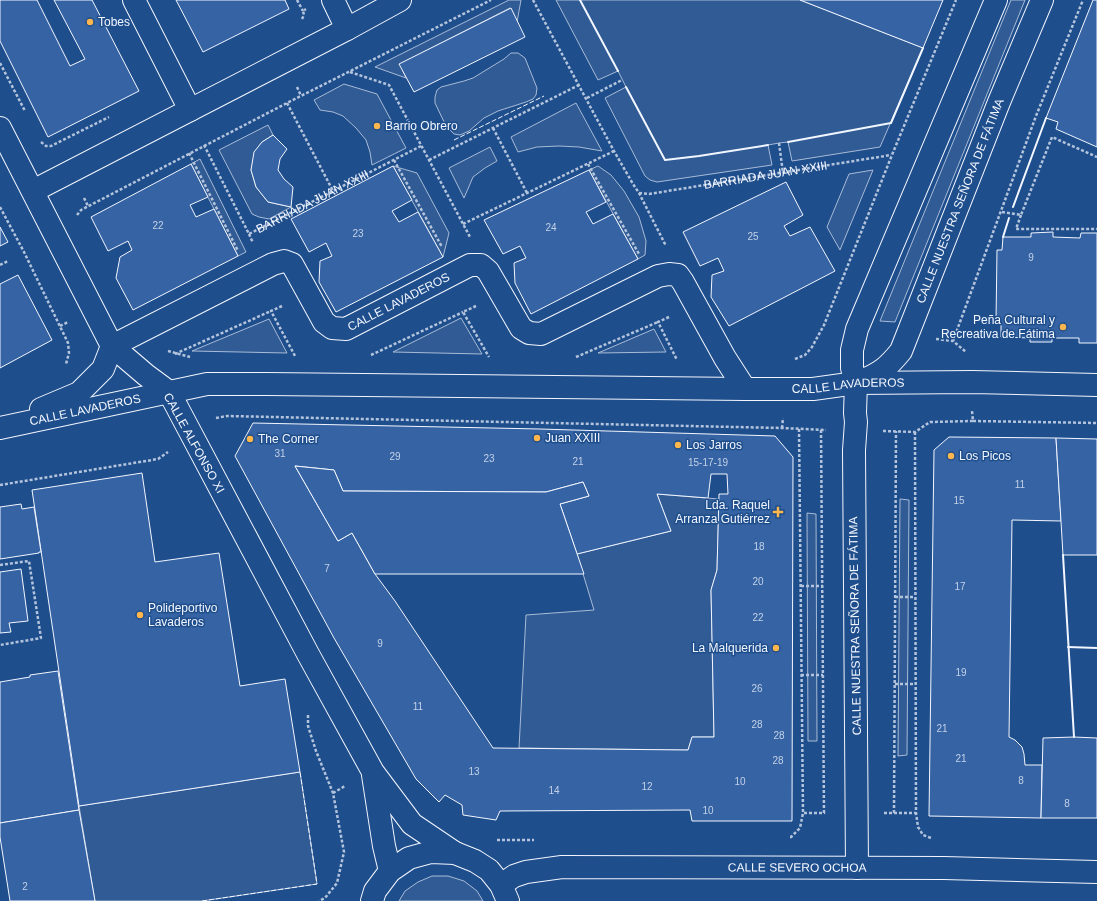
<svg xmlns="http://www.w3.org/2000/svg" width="1097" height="901" font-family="Helvetica,sans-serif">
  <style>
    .built { fill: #305b95; stroke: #a8bbd7 }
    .building { fill: #3563a3; stroke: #f2f6ff; fill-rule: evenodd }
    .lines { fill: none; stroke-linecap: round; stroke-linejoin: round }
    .minor-casing { stroke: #f2f6ff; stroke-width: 24 }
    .path { stroke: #b3c4dc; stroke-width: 2.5; stroke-dasharray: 3 2; stroke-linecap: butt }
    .minor { stroke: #1f4e8c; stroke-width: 22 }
    .fence { stroke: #f2f6ff; stroke-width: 1; stroke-dasharray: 5 2; stroke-linecap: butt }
    .wall { stroke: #f2f6ff; stroke-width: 2 }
    .poi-dot { fill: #ffb74d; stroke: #1f4e8c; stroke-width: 1.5 }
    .labels { text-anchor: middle; stroke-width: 3; stroke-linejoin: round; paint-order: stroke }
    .number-label { font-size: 10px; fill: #c3d1e8 }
    .poi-label { font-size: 12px; fill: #f2f6ff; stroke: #1f4e8c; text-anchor: start }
    .street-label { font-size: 12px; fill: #f2f6ff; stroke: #1f4e8c }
  </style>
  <rect width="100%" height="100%" fill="#1f4e8c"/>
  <g class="built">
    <polygon points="509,0 521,0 517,22 510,8 400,64 406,78 375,67"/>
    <polygon points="556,0 800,0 923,48 880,147 792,161 788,142 779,143 768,145 772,165 657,182 650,180 645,176 605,98 626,87 618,71 598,80"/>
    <polygon points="1011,0 1025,0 895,322 880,321"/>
    <polygon points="511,53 518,53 525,58 537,88 536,95 533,99 526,102 498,111 484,118 469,131 460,135 454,134 446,126 435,103 435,97 437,90 441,87 464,81 473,78 504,59"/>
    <polygon points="344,84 377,94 406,148 372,165 370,152 366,140 356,128 343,116 333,112 320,110 314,100"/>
    <polygon points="576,103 602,151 579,147 559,146 537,147 518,152 511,137"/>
    <polygon points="268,125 273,135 262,142 255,152 251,170 256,187 268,202 291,207 269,219 259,217 252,214 219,150"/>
    <polygon points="490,147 497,161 485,168 473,177 464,198 449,168"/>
    <polygon points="200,159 246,252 238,256 191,164"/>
    <polygon points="393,166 417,173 449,233 443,257"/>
    <polygon points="598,166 611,175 624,191 639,217 646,241 645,255 638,259 589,170"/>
    <polygon points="873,170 840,250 827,227 849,174"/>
    <polygon points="461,318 482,354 393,352"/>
    <polygon points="269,319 287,353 192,351"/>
    <polygon points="654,329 666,352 598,353"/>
    <polygon points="657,494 719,499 717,570 711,590 714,737 692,737 688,750 519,748 526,615 594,610 577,554 671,531"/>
    <polygon points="900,499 909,500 907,755 898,756"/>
    <polygon points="807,513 816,514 817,741 808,741"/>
    <polygon points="300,772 317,884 202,901 95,901 79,806"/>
    <polygon points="432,876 448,876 464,881 477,891 483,901 399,901 405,891 418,882"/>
  </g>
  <g class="building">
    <polygon points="0,0 37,0 70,66 85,59 54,0 92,0 139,91 48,137 0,41"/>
    <polygon points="176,0 285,0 289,9 203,52"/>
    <polygon points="800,0 943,0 923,48"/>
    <polygon points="1093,0 1097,0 1097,147 1056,129 1058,122 1046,118"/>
    <polygon points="511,8 525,37 414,92 399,64"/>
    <polygon points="273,135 287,149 280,159 278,170 284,179 293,187 291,207 268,202 256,187 251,170 254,152 262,142"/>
    <polygon points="191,164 208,197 190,205 196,217 214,209 238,256 133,310 116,278 120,257 132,250 128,241 108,251 91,217"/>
    <polygon points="393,166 412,200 392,211 399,222 418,212 443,257 336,312 319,282 320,261 332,256 326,243 309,252 291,219"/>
    <polygon points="589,170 606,202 586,212 593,224 613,214 638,259 531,314 515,283 514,263 526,258 520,246 503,254 484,220"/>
    <polygon points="786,182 803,215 784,226 790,236 810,227 835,271 729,326 711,297 712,275 724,271 718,258 700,266 683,232"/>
    <polygon points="0,227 8,242 0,246"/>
    <polygon points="1053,232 1053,237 1080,238 1081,233 1097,233 1097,343 1079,343 1079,338 1052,338 1052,342 1030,342 1030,338 1001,337 1001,322 996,322 997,250 1002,250 1003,237 1031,237 1031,233"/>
    <polygon points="18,275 52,340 0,368 0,284"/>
    <path d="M 253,423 L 540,429 L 775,436 L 793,457 L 792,821 L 692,821 L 690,810 L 500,811 L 496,820 L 463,815 L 462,805 L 445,795 L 439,802 L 416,779 L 334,638 L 235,456 ZM 295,466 L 334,470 L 343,491 L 546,492 L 583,482 L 589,496 L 560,504 L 577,554 L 671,531 L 657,494 L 708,498 L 711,474 L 727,474 L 728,494 L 719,494 L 717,570 L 711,590 L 714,737 L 692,737 L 688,750 L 493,748 L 395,601 L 375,574 L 352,533 L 338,541 Z"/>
    <polygon points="949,437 1056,438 1061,521 1012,520 1009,737 1015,740 1022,747 1024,754 1025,765 1042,765 1041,818 929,816 934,450"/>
    <polygon points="1056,438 1097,439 1097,555 1063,555"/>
    <polygon points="295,466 334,470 343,491 546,492 583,482 589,496 560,504 584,574 375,574 352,533 338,541"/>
    <polygon points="142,473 155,562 219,553 240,686 285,679 300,772 79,806 32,490"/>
    <polygon points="21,504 22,509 34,507 41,552 39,552 39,553 0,559 0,507"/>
    <polygon points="21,569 28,621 9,623 11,632 0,633 0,572"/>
    <polygon points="58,671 79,810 0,823 0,682 30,677 30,675"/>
    <polygon points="1074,737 1097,738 1097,818 1041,818 1043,738"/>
    <polygon points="79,810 95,901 10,901 0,837 0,823"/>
  </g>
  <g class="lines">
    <g class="minor-casing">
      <g id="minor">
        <polyline points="134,0 190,110"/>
        <polyline points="333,0 347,29"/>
        <polyline points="0,128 112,346 146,375 169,392 308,654 373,772 412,824 455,853"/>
        <polyline points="33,191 347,29 400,0"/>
        <path id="s3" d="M 861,381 C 881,373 888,367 901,351 L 999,102 L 1042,0"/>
        <path id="s4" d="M 41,409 L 79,393 L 103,369 L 112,346 L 273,264 L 284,261 L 292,264 L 324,322 L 332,328 L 346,329 L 470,265 L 481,265 L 488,271 L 521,328 L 529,333 L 541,334 L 658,276 L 669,274 L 678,275 L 683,282 L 725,358 L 745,389"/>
        <path id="s5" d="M 0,428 L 207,384 L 267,384 L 745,389 L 813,389 L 856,383 L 972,382 L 1097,385"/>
        <polyline points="373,775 384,846 390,871"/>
        <polyline points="857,868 854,450 856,422 855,413 856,383 852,368 852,350 857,329 996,0"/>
        <path id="s6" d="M 501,885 L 514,876 L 526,872 L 562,867 L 944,868 L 1097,872"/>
        <polyline points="372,901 375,891 390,871 409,858 431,852 455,853 475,861 489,870 501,885 508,901"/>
      </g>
    </g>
    <g class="path">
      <polyline points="297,0 303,11"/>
      <polyline points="533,0 614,151 633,184 639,193 666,246"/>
      <polyline points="302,19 304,15 303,11 306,9"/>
      <polyline points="0,63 25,111"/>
      <polyline points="350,72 389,85 470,237"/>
      <polyline points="297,87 301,96"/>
      <polyline points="587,98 622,80"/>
      <polyline points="287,103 333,191"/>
      <polyline points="493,128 527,193"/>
      <polyline points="41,142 46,146 51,146 109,117"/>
      <polyline points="779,143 783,173"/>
      <path id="s1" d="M 204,145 L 249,234 L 421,146"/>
      <polyline points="189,153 238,251"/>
      <polyline points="394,160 442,247"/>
      <polyline points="429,160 579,85"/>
      <polyline points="588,164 639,254"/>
      <path id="s2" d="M 639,193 L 649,194 L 891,155"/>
      <polyline points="84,198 88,206"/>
      <polyline points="0,207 24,252 68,343 69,353 66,364"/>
      <polyline points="1002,212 1021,215 1052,137 1097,157"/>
      <polyline points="77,215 81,210 287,103 491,0"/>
      <polyline points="1021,215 1016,229 1097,229"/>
      <polyline points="463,224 614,151"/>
      <polyline points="249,234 253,243"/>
      <polyline points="0,265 8,261"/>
      <polyline points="282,306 271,311 295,356"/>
      <polyline points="476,306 463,312 489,357"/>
      <polyline points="669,317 658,322 677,360"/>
      <polyline points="60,326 68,322"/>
      <polyline points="936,339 953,341 966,352"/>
      <polyline points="953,341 1036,116 1083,0"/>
      <polyline points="168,351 190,357"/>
      <polyline points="175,354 271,311"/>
      <polyline points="371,355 463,312"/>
      <polyline points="576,357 658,322"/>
      <polyline points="795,359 805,355 812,347 824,325 892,155 956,0"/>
      <polyline points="216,418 227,416 782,428 826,430"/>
      <polyline points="973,421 1097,423"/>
      <polyline points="782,428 783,418"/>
      <polyline points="799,429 803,813"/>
      <polyline points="883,431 915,432 930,422 973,421 972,411"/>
      <polyline points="915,432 916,813 918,827 923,835 931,838"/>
      <polyline points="0,485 158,459 168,452"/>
      <polyline points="0,565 29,561 41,638 0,645"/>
      <polyline points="801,586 823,586"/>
      <polyline points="895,597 915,597"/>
      <polyline points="801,675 823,675"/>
      <polyline points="895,684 915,684"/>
      <polyline points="308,715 308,726 316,751 333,793 344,852 337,883 325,898 319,901"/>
      <polyline points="333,793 345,786"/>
      <polyline points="884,813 916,813"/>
      <polyline points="894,813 896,431"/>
      <polyline points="790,837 791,837 800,828 803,813 824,813 821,430"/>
      <polyline points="497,840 534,840"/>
    </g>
    <use href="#minor" class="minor"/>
    <g class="fence">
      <polyline points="454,140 544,96"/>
      <polyline points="202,901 317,884 300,772"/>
    </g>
    <g class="wall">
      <polyline points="580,0 618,71"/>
      <polyline points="626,87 665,160 699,156 768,145"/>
      <polyline points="788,142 891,123 923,48"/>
      <polyline points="1013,207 1046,118"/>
      <polyline points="1003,237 1009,218"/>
      <polyline points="1063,555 1074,737"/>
      <polyline points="1068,647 1097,648"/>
    </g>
  </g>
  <g class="poi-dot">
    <circle cx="90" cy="22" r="4"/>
    <circle cx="377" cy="126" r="4"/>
    <circle cx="1063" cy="327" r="4"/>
    <circle cx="537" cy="438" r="4"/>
    <circle cx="250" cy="439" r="4"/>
    <circle cx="678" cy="445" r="4"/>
    <circle cx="951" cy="456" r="4"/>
    <path d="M776 506h4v4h4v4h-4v4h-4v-4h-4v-4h4z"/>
    <circle cx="140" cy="615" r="4"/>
    <circle cx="776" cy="648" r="4"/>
  </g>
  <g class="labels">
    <g class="number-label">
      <text x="158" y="229">22</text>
      <text x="551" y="231">24</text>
      <text x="358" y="237">23</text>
      <text x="753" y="240">25</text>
      <text x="1031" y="261">9</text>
      <text x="280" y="457">31</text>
      <text x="395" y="460">29</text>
      <text x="489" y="462">23</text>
      <text x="578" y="465">21</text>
      <text x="708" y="466">15-17-19</text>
      <text x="1020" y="488">11</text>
      <text x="959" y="504">15</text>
      <text x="759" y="550">18</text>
      <text x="327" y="572">7</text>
      <text x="758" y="585">20</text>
      <text x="960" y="590">17</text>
      <text x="758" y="621">22</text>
      <text x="380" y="647">9</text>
      <text x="961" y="676">19</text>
      <text x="757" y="692">26</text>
      <text x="418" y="710">11</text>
      <text x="757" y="728">28</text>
      <text x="942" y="732">21</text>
      <text x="779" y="739">28</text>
      <text x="961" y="762">21</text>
      <text x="778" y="764">28</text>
      <text x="474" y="775">13</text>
      <text x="1021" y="784">8</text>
      <text x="740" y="785">10</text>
      <text x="647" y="790">12</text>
      <text x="554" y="794">14</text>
      <text x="1067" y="807">8</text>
      <text x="708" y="814">10</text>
      <text x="25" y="890">2</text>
    </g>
    <g class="poi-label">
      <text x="98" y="26">Tobes</text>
      <text x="385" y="130">Barrio Obrero</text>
      <text x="1055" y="324" text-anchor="end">Peña Cultural y<tspan x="1055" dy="14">Recreativa de Fátima</tspan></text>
      <text x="545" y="442">Juan XXIII</text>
      <text x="258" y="443">The Corner</text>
      <text x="686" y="449">Los Jarros</text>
      <text x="959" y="460">Los Picos</text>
      <text x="770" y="509" text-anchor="end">Lda. Raquel<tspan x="770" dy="14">Arranza Gutiérrez</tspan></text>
      <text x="148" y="612">Polideportivo<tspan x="148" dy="14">Lavaderos</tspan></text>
      <text x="768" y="652" text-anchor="end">La Malquerida</text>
    </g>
    <g class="street-label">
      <text dy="4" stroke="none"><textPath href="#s2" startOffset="128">BARRIADA JUAN XXIII</textPath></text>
      <text dy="4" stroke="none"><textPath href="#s3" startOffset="212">CALLE NUESTRA SEÑORA DE FÁTIMA</textPath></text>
      <text dy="4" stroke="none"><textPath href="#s1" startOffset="171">BARRIADA JUAN XXIII</textPath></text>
      <text dy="4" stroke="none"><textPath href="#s4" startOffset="450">CALLE LAVADEROS</textPath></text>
      <text dy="4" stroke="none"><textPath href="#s5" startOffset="853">CALLE LAVADEROS</textPath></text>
      <text dy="4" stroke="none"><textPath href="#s5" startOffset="87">CALLE LAVADEROS</textPath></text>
      <text transform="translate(194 443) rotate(61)" y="4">CALLE ALFONSO XI</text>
      <text transform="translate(855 626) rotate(-91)" y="4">CALLE NUESTRA SEÑORA DE FÁTIMA</text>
      <text dy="4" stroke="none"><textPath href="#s6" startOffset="300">CALLE SEVERO OCHOA</textPath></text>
    </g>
  </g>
</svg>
